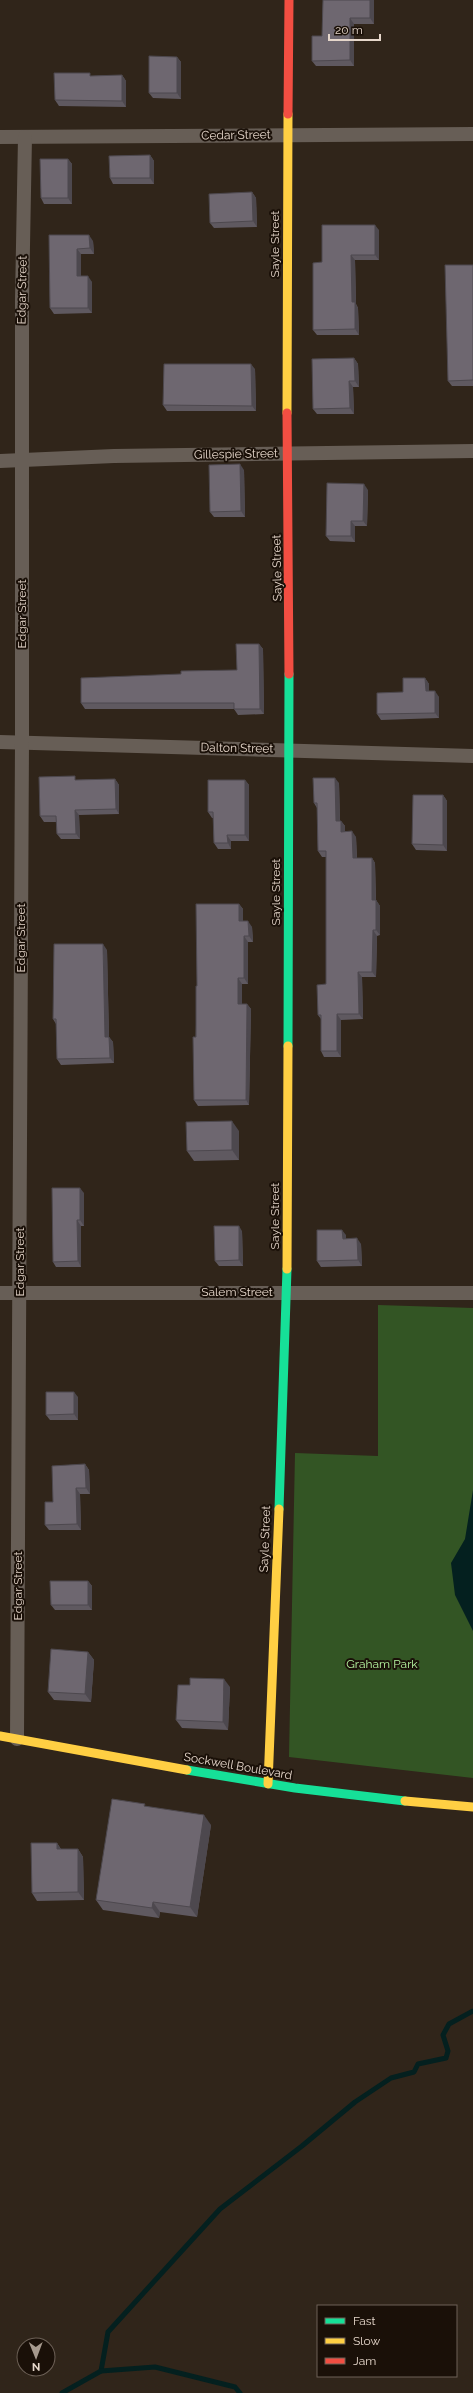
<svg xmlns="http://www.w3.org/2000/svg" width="473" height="2393" font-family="Raleway,sans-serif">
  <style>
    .green { fill: #335524 }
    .water { fill: #04201f }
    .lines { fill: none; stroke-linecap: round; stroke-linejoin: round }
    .stream { stroke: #04201f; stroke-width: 5 }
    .street { stroke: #675e56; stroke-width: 14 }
    .fast { stroke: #16e098; stroke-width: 9 }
    .slow { stroke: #ffcf43; stroke-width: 9 }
    .jam { stroke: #f24e42; stroke-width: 9 }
    .wall { fill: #5f5960 }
    .shaded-wall { fill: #4d484e }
    .building { fill: #6e6770; stroke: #4d484e }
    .labels { text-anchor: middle; stroke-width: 4; stroke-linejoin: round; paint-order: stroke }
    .street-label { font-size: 12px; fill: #e6d7cb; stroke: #1a1008 }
    .park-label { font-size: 12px; fill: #b7f8a2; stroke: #1a1008 }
  </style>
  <rect width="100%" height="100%" fill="#30251a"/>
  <polygon class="green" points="378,1305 473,1308 473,1778 289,1757 295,1453 378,1456"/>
  <polygon class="water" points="473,1490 473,1631 455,1595 451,1563 465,1539"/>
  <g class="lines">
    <g class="stream">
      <polyline points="101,2371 108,2332 220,2209 302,2146 355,2102 391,2078 414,2072 418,2064 446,2058 448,2051 443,2035 449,2024 473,2011"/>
      <polyline points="62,2393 101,2371 155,2367 235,2387 240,2393"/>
    </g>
    <g class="street">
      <polyline points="0,137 473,134"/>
      <polyline points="0,461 114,456 473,451"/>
      <polyline points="0,742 473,756"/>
      <polyline points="0,1293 473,1293"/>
      <polyline points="17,1739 22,742 22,300 25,137"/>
    </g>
    <g class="fast">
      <polyline points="288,1046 289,674"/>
      <polyline points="279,1509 287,1269"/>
      <polyline points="187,1770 295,1788 405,1801"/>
    </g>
    <g class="slow">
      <polyline points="287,413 288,114"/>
      <polyline points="287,1269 288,1046"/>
      <polyline points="0,1736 187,1770"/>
      <polyline points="268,1784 279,1509"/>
      <polyline points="405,1801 473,1807"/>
    </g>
    <g class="jam">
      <polyline points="288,114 289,0"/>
      <polyline points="287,413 289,674"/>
    </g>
  </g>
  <g class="wall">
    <polygon points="323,0 374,0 374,24 354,24 354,66 316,66 312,61 322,36"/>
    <polygon points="177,57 181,62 181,99 153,98 149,93"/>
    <polygon points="122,75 126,81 126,107 59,106 55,100 92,76"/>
    <polygon points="150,155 154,161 154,184 113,184 110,178"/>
    <polygon points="68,159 72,164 72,204 44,204 41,198"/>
    <polygon points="252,192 256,198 257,227 214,228 210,223"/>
    <polygon points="379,230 379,260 355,260 356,304 358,308 359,335 317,335 313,330 322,262"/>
    <polygon points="49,235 93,241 94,254 81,254 81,276 92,282 92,313 54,314 50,308"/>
    <polygon points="473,265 473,386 452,386 448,381"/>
    <polygon points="354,358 358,364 359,387 353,387 354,414 317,414 313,409"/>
    <polygon points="255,369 256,411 167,411 163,405"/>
    <polygon points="244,470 245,517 214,517 210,512"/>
    <polygon points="368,490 367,526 355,526 355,542 330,541 326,536"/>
    <polygon points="259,644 263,649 264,714 238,715 234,709 85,709 81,703 181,674 237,670"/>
    <polygon points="425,678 429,684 429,691 439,697 439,718 381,720 377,714 403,692"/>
    <polygon points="115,779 119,785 119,814 79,815 80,839 61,839 57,834 56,822 44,822 40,816 77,780"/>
    <polygon points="245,780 249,785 249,841 231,841 231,849 218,849 214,843 213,818 212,818 208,812"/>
    <polygon points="339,783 340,821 341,821 345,826 345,831 356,837 357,858 372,858 375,863 376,900 380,906 380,935 377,936 376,977 362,977 363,1019 341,1020 341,1057 324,1057 321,1051 321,1019 318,1015 326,984 326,857 322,857 318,851 317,808 314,803"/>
    <polygon points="443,795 447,801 447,851 416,850 412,844"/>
    <polygon points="239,904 243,909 243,921 252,927 253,942 248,942 248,984 242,984 242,1004 247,1004 251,1009 249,1105 198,1106 194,1100 197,986"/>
    <polygon points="107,950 109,1037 113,1042 114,1063 61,1065 57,1059 56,1024 53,1019"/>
    <polygon points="239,1131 239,1160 194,1161 187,1151"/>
    <polygon points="84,1193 84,1226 81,1226 81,1267 56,1267 53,1262"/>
    <polygon points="242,1231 243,1266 219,1266 215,1261"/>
    <polygon points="346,1235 346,1239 361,1244 362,1266 321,1267 317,1261"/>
    <polygon points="78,1397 78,1420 50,1420 46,1415"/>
    <polygon points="85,1464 89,1470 90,1494 80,1494 81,1530 49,1530 45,1525 53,1502"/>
    <polygon points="88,1581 92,1586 92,1610 55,1610 51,1605"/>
    <polygon points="88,1652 94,1660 91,1702 54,1700 48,1692"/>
    <polygon points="230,1687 228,1730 182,1728 176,1720"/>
    <polygon points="146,1806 211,1825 197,1917 160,1912 159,1918 103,1910 96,1900"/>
    <polygon points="57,1843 61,1849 78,1849 83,1857 84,1900 37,1901 32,1893"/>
  </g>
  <g class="shaded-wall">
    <polygon points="370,0 374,0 374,24 370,18"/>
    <polygon points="350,18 354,24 354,66 350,60"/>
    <polygon points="177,57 181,62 181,99 177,93"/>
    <polygon points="122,75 126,81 126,107 122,101"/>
    <polygon points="150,155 154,161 154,184 150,178"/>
    <polygon points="68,159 72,164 72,204 68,198"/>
    <polygon points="252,192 256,198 257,227 253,221"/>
    <polygon points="375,225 379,230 379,260 375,255"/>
    <polygon points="89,235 93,241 94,254 90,248"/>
    <polygon points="77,249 81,254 81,282 77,276"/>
    <polygon points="351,255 355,260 356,304 358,308 359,335 355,329 352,302"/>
    <polygon points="88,276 92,282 92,313 88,308"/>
    <polygon points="354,358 358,364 359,387 355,381"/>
    <polygon points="251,364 255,369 256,411 252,406"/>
    <polygon points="349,381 353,387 354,414 350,408"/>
    <polygon points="240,464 244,470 245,517 241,511"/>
    <polygon points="364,484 368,490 367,526 363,521"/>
    <polygon points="351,521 355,526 355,542 351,536"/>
    <polygon points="259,644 263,649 264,714 260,709"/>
    <polygon points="425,678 429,684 429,697 426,691"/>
    <polygon points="435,691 439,697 439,718 435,713"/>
    <polygon points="335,778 339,783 340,826 336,821"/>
    <polygon points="115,779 119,785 119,814 116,809"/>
    <polygon points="245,780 249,785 249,841 245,835"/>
    <polygon points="443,795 447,801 447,851 443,845"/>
    <polygon points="75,810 79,815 80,839 76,834"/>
    <polygon points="341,821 345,826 345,837 341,832"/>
    <polygon points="352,831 356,837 357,863 353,858"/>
    <polygon points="227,835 231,841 231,849 228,843"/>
    <polygon points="372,858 375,863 376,906 372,900"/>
    <polygon points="376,900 380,906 380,935 376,930"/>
    <polygon points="239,904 243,909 243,927 239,921"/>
    <polygon points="248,921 252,927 253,942 249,936"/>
    <polygon points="373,930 377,936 376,977 372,972"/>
    <polygon points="244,936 248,942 248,984 244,978"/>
    <polygon points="103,944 107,950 109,1037 113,1042 114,1063 110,1058 105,1037"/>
    <polygon points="358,972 362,977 363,1019 359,1014"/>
    <polygon points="238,978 242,984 242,1009 238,1004"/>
    <polygon points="247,1004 251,1009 249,1105 246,1100"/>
    <polygon points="337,1014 341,1020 341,1057 337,1051"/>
    <polygon points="232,1121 239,1131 239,1160 232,1150"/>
    <polygon points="80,1188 84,1193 84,1226 80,1220"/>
    <polygon points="77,1220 81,1226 81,1267 78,1261"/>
    <polygon points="239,1226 242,1231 243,1266 239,1260"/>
    <polygon points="342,1230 346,1235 346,1244 343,1239"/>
    <polygon points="357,1238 361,1244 362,1266 358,1260"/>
    <polygon points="74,1392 78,1397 78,1420 74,1414"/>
    <polygon points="85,1464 89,1470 90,1494 86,1488"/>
    <polygon points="76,1488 80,1494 81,1530 77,1524"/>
    <polygon points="88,1581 92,1586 92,1610 88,1605"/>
    <polygon points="88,1652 94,1660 91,1702 85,1694"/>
    <polygon points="224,1679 230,1687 228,1730 223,1722"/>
    <polygon points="204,1815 211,1825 197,1917 190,1907"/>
    <polygon points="57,1843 62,1851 57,1849"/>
    <polygon points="78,1849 83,1857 84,1900 78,1892"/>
    <polygon points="153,1902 160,1912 159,1918 152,1908"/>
  </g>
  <g class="building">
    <polygon points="323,0 370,0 370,18 350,18 350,60 312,61 312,36 322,36"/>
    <polygon points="149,56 177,57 177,93 149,93"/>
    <polygon points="54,73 90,73 90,76 122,75 122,101 55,100"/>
    <polygon points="150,155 150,178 110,178 109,156"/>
    <polygon points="40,159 68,159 68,198 41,198"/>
    <polygon points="252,192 253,221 210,223 209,194"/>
    <polygon points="322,225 375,225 375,255 351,255 352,302 355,302 355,329 313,330 313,263 322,262"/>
    <polygon points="49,235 89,235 90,248 77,249 77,276 88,276 88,308 50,308"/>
    <polygon points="445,265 473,265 473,380 448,381"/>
    <polygon points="354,358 355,381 349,381 350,408 313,409 312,359"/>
    <polygon points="164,364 251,364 252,406 163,405"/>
    <polygon points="240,464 241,511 210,512 209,465"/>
    <polygon points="327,483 364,484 363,521 351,521 351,536 326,536"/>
    <polygon points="236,644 259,644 260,709 234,709 234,703 81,703 81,678 181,674 181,671 237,670"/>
    <polygon points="403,678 425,678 426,691 435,691 435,713 377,714 377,693 403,692"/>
    <polygon points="75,776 75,780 115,779 116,809 75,810 76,834 57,834 56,816 40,816 39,777"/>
    <polygon points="313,778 335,778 336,821 341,821 341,832 352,831 353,858 372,858 372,900 376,900 376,930 373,930 372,972 358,972 359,1014 337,1014 337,1051 321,1051 321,1015 318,1015 317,985 326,984 326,851 318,851 317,803 314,803"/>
    <polygon points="208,780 245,780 245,835 227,835 228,843 214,843 213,812 208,812"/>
    <polygon points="413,795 443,795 443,845 412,844"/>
    <polygon points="196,904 239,904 239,921 248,921 249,936 244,936 244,978 238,978 238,1004 247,1004 246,1100 194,1100 193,1037 196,1037 196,986 197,986"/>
    <polygon points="54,944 103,944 105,1037 109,1037 110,1058 57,1059 56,1019 53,1019"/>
    <polygon points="232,1121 232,1150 187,1151 186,1122"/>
    <polygon points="52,1188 80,1188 80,1220 77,1220 78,1261 53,1262"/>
    <polygon points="214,1226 239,1226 239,1260 215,1261"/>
    <polygon points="317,1230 342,1230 343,1239 357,1238 358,1260 317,1261"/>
    <polygon points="46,1392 74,1392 74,1414 46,1415"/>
    <polygon points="85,1464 86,1488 76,1488 77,1524 45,1525 45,1502 53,1502 52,1466"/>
    <polygon points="50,1581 88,1581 88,1605 51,1605"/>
    <polygon points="51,1649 88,1652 85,1694 48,1692"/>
    <polygon points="190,1678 224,1679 223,1722 176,1720 178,1685 190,1685"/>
    <polygon points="112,1799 145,1804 144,1806 204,1815 190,1907 153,1902 152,1908 96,1900"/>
    <polygon points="31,1843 57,1843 57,1849 78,1849 78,1892 32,1893"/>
  </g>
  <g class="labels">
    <g class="street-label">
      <text transform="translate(236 135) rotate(-1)" y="4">Cedar Street</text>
      <text transform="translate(275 244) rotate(-90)" y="4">Sayle Street</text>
      <text transform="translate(22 290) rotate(-89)" y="4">Edgar Street</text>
      <text transform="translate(236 454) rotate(-1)" y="4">Gillespie Street</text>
      <text transform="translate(277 568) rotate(-91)" y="4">Sayle Street</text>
      <text transform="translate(22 614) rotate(-90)" y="4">Edgar Street</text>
      <text transform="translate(237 748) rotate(1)" y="4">Dalton Street</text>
      <text transform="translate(276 892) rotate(-90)" y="4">Sayle Street</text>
      <text transform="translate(21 938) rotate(-90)" y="4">Edgar Street</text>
      <text transform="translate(275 1216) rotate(-90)" y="4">Sayle Street</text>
      <text transform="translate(20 1262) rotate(-90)" y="4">Edgar Street</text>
      <text x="237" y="1296">Salem Street</text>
      <text transform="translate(265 1539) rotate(-88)" y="4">Sayle Street</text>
      <text transform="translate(18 1586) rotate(-90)" y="4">Edgar Street</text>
      <text transform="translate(238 1766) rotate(10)" y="4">Sockwell Boulevard</text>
    </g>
    <g class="park-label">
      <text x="382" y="1668">Graham Park</text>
    </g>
  </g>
  <rect x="317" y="2305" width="140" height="72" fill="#1a1008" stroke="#6c6056"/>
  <rect x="325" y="2318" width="20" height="6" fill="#16e098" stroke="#6c6056"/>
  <text x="353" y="2325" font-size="12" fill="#e6d7cb">Fast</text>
  <rect x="325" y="2338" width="20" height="6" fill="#ffcf43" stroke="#6c6056"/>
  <text x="353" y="2345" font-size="12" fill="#e6d7cb">Slow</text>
  <rect x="325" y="2358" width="20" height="6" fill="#f24e42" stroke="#6c6056"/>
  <text x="353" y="2365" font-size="12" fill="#e6d7cb">Jam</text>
  <g transform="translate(36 2357) rotate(179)"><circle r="19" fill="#1a1008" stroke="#6c6056"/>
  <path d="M0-3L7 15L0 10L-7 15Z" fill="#a6998d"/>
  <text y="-6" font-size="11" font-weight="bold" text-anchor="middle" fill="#e6d7cb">N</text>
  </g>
  <path d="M329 34v6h51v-6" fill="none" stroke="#e6d7cb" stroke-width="2"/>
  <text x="335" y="34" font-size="12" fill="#e6d7cb" stroke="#1a1008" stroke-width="3" paint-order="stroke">20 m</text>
</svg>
